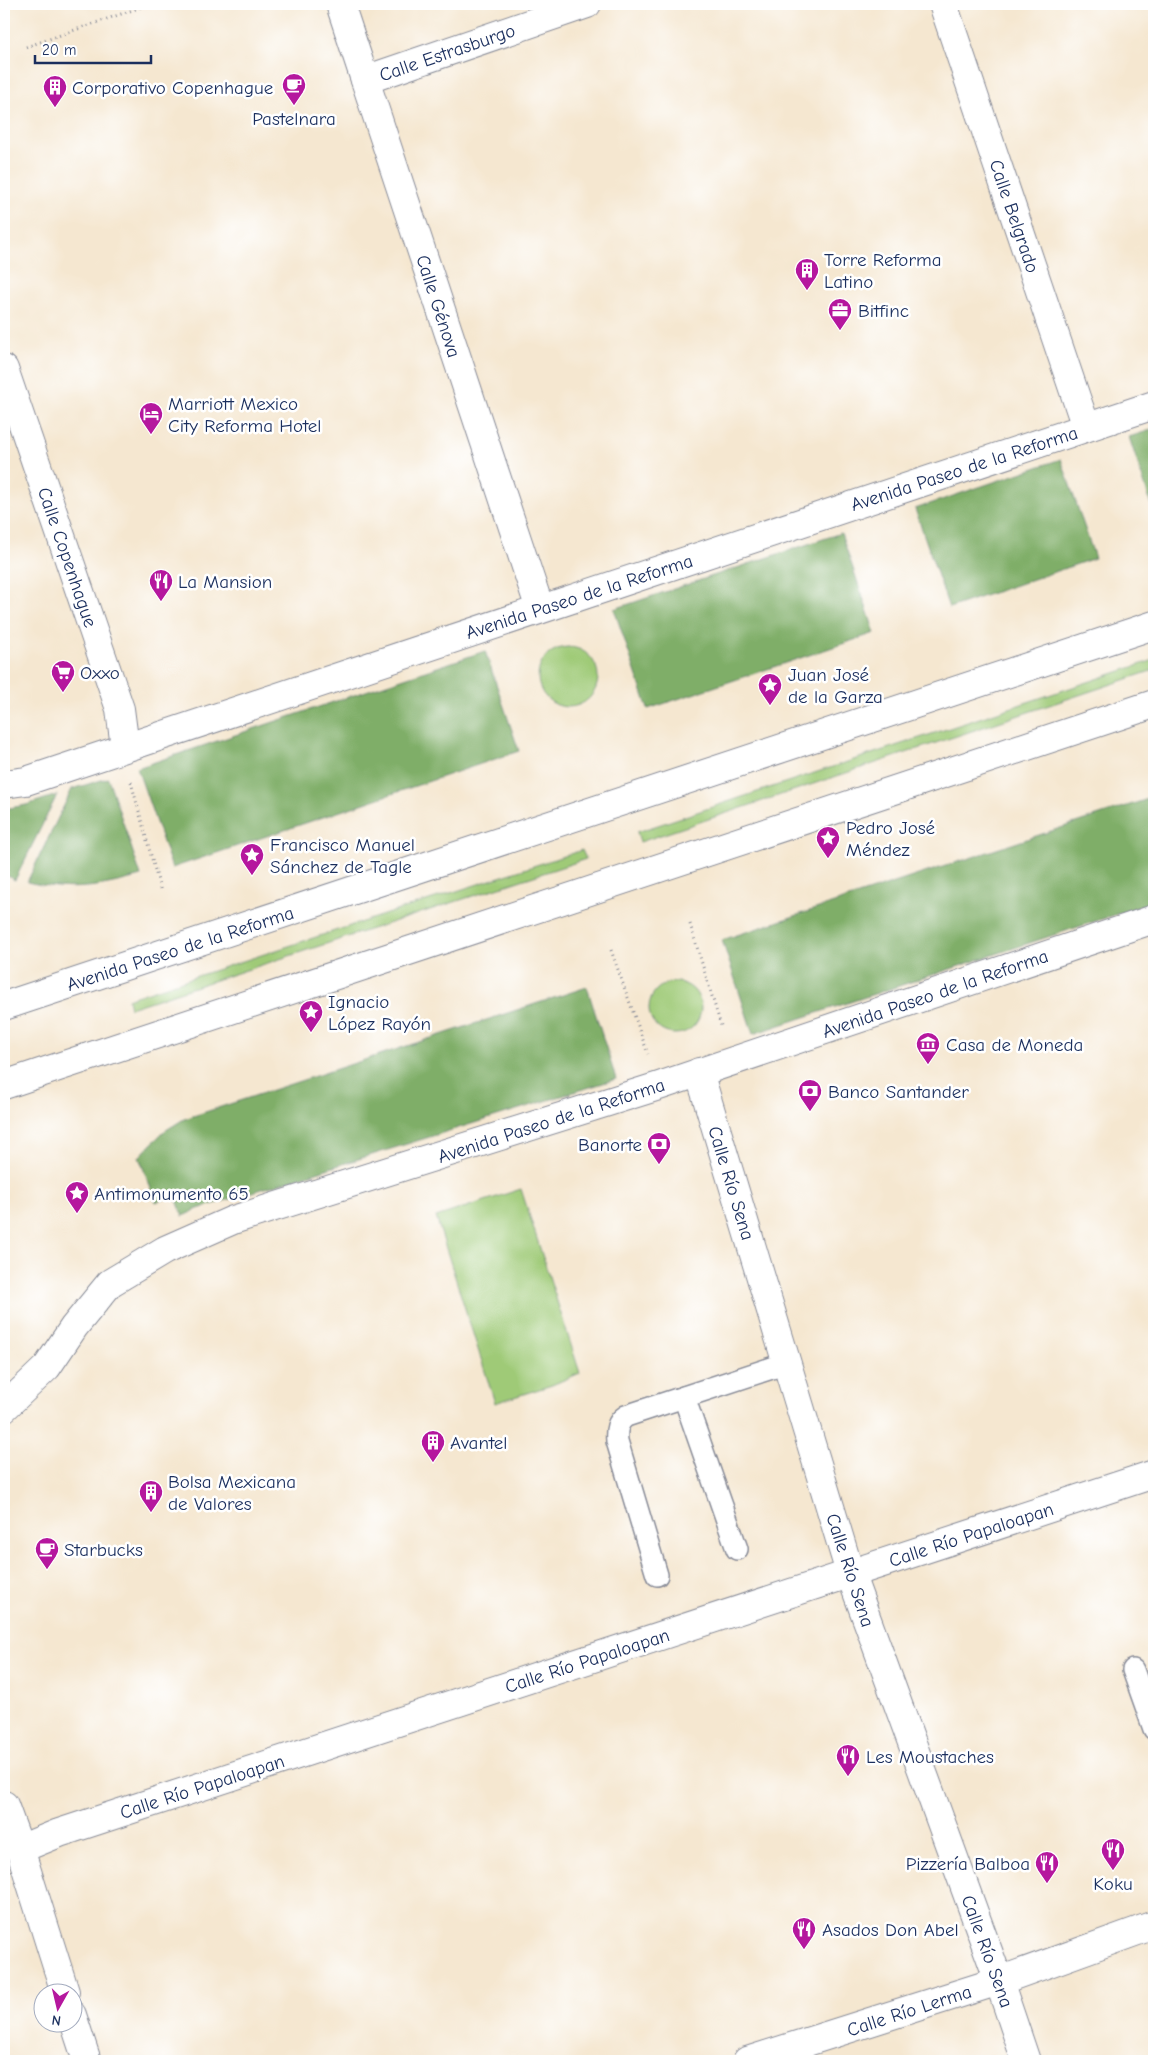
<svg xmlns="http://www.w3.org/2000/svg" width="1158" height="2065" font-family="'Comic Neue',sans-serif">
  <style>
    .green { fill: #9fca77; stroke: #5d7c6a }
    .forest { fill: #7fae68; stroke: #4d6e63 }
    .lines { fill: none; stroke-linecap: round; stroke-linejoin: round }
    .service-casing { stroke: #888b97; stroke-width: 24 }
    .pedestrian-casing { stroke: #888b97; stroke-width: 30 }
    .minor-casing { stroke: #888b97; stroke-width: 30 }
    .tertiary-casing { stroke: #888b97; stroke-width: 30 }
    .secondary-casing { stroke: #888b97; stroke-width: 30 }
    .path { stroke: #888b97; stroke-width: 3; stroke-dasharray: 1 4; stroke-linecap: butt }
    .service { stroke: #fff; stroke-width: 21 }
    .pedestrian { stroke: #fff; stroke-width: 28 }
    .minor { stroke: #fff; stroke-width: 28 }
    .tertiary { stroke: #fff; stroke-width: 28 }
    .secondary { stroke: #fff; stroke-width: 28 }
    .labels { text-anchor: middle; stroke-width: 5; stroke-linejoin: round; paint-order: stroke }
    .street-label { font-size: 19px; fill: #1b2f5e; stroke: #fff }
    .poi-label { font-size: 19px; fill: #1b2f5e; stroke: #fff; text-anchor: start }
  </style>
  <rect width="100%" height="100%" fill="#fff"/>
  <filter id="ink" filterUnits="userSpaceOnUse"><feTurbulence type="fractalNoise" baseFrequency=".02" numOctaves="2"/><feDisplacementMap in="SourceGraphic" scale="10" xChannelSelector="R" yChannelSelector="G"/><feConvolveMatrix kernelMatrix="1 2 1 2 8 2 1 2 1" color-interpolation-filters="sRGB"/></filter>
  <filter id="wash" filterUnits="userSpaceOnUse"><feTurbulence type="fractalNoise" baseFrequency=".0096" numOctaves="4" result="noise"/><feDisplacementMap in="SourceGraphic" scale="20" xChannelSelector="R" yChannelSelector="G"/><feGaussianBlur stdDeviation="1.12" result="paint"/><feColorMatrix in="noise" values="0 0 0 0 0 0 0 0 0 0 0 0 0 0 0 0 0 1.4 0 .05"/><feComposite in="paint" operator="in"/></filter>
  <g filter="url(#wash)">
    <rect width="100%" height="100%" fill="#f5e7d0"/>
    <g class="green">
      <circle cx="568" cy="677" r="30"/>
      <polygon points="1154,660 1154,670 640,842 637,832"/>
      <polygon points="582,850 586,859 130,1008 128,999 133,997"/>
      <circle cx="675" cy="1008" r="26"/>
      <polygon points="521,1189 580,1373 552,1385 495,1403 436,1217"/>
    </g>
    <g class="forest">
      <polygon points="1154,429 1154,513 1129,437"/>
      <polygon points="1061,459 1095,558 949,608 915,509"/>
      <polygon points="841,533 875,633 648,709 614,609"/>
      <polygon points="485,651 519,751 172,868 137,768"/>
      <path d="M 108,778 L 141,876 C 98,888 71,892 27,882 L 72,789 Z"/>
      <polygon points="57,795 15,880 4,874 4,809 26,805"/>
      <polygon points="1154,797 1154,902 753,1034 722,940"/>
      <polygon points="587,987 616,1079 198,1209 183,1216 175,1195 156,1202 139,1157 163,1132 184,1119"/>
    </g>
  </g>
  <g filter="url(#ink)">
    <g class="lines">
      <g class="service-casing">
        <g id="service">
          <polyline points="684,1397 737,1549"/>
          <path d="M 657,1575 L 617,1441 C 616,1430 617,1422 626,1416 L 787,1363"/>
          <polyline points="1133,1670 1154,1729"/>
        </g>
      </g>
      <g class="pedestrian-casing">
        <polyline id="pedestrian" points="340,4 365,80"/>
      </g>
      <g class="minor-casing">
        <g id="minor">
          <polyline points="943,4 1086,427"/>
          <polyline points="4,369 120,709 125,747"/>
          <polyline points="540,609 365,80 587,4"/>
          <polyline points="699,1072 850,1573 999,1981 1026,2061"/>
          <polyline points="20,1849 59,1833 1154,1474"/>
          <polyline points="747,2061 999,1981 1154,1925"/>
        </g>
      </g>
      <g class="tertiary-casing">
        <g id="tertiary">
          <polyline points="4,784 26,781 1154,405"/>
          <polyline points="4,1408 47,1367 74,1327 110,1283 165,1250 233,1220 659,1086 1154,919"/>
          <polyline points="4,1805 20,1849 65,1992"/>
          <polyline points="72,2015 87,2061"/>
        </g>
      </g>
      <g class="secondary-casing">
        <g id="secondary">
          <polyline points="4,1006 1154,625"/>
          <polyline points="4,1085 1154,704"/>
        </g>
      </g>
      <g class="path">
        <polyline points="26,47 150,4"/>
        <polyline points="131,782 161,892"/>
        <polyline points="690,924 722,1029"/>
        <polyline points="611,950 648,1054"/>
      </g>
      <use href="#service" class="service"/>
      <use href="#pedestrian" class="pedestrian"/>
      <use href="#minor" class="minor"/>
      <use href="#tertiary" class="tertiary"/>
      <use href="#secondary" class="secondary"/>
    </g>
  </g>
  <defs>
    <g id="cafe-pin" transform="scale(1.25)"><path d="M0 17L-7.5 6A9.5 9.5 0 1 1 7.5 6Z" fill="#b5179e" stroke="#fff"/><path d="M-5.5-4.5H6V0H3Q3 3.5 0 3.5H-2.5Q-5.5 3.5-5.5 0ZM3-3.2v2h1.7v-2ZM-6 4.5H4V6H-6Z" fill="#fff"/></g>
    <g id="building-pin" transform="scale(1.25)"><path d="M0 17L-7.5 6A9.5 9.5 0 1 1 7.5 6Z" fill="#b5179e" stroke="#fff"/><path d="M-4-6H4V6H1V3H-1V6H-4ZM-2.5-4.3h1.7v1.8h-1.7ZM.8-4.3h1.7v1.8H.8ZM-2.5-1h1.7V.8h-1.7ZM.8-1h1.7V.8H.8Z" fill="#fff"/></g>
    <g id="office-pin" transform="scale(1.25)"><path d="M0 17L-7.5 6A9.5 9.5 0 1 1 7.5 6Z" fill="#b5179e" stroke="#fff"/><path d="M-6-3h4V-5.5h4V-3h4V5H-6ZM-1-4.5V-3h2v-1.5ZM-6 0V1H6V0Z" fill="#fff"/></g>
    <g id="hotel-pin" transform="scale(1.25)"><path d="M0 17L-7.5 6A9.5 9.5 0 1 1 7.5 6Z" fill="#b5179e" stroke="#fff"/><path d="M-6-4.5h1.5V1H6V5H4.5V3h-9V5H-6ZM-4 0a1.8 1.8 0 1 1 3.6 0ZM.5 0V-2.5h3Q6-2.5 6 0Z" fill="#fff"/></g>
    <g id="restaurant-pin" transform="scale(1.25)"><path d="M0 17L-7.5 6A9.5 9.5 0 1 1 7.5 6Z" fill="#b5179e" stroke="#fff"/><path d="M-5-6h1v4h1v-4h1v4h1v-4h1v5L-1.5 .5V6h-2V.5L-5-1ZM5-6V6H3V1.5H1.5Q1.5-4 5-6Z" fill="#fff"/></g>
    <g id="supermarket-pin" transform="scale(1.25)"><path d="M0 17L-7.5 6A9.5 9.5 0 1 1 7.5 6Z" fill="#b5179e" stroke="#fff"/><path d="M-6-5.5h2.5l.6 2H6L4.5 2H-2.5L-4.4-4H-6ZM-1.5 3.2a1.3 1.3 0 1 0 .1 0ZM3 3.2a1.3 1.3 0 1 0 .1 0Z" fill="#fff"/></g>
    <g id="sight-pin" transform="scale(1.25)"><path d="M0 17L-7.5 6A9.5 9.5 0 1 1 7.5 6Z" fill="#b5179e" stroke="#fff"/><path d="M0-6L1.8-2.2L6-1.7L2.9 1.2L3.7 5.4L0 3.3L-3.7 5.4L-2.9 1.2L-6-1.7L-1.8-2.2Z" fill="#fff"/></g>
    <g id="museum-pin" transform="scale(1.25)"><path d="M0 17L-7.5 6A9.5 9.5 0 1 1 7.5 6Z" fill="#b5179e" stroke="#fff"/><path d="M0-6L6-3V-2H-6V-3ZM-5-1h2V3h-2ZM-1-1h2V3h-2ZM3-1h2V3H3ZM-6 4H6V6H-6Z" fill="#fff"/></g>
    <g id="bank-pin" transform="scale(1.25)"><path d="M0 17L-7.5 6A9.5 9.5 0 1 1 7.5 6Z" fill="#b5179e" stroke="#fff"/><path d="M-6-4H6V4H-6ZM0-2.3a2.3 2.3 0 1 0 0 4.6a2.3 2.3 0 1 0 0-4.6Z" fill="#fff"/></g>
  </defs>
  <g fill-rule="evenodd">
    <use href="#cafe-pin" x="294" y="85"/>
    <use href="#building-pin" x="55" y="87"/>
    <use href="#building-pin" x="807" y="270"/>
    <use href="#office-pin" x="840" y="310"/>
    <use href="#hotel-pin" x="151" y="414"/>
    <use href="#restaurant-pin" x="161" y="581"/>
    <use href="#supermarket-pin" x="63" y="672"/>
    <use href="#sight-pin" x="770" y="685"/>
    <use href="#sight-pin" x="828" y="838"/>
    <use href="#sight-pin" x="252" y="855"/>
    <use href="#sight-pin" x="311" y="1012"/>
    <use href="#museum-pin" x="928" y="1044"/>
    <use href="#bank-pin" x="810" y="1091"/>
    <use href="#bank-pin" x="659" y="1144"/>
    <use href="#sight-pin" x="77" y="1193"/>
    <use href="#building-pin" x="433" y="1442"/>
    <use href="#building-pin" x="151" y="1492"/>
    <use href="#cafe-pin" x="47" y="1549"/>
    <use href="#restaurant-pin" x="848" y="1756"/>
    <use href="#restaurant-pin" x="1113" y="1850"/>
    <use href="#restaurant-pin" x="1047" y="1863"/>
    <use href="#restaurant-pin" x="804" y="1929"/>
  </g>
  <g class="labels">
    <g class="street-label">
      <text transform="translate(447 52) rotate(-19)" y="7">Calle Estrasburgo</text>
      <text transform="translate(1015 216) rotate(71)" y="7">Calle Belgrado</text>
      <text transform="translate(439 306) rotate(72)" y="7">Calle Génova</text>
      <text transform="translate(964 468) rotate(-18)" y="7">Avenida Paseo de la Reforma</text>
      <text transform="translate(68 557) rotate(71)" y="7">Calle Copenhague</text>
      <text transform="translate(579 596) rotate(-18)" y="7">Avenida Paseo de la Reforma</text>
      <text transform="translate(180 948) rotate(-18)" y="7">Avenida Paseo de la Reforma</text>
      <text transform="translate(935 993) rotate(-19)" y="7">Avenida Paseo de la Reforma</text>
      <text transform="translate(551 1120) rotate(-18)" y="7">Avenida Paseo de la Reforma</text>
      <text transform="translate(732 1183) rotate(73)" y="7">Calle Río Sena</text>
      <text transform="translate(971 1534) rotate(-18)" y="7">Calle Río Papaloapan</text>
      <text transform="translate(851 1570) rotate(72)" y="7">Calle Río Sena</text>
      <text transform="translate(587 1660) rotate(-18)" y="7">Calle Río Papaloapan</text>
      <text transform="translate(202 1786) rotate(-18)" y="7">Calle Río Papaloapan</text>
      <text transform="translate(988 1951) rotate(70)" y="7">Calle Río Sena</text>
      <text transform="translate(909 2010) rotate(-18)" y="7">Calle Río Lerma</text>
    </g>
    <g class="poi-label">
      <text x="72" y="94">Corporativo Copenhague</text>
      <text x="294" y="125" text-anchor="middle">Pastelnara</text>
      <text x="824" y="266">Torre Reforma<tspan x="824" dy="22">Latino</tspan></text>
      <text x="858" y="317">Bitfinc</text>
      <text x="168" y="410">Marriott Mexico<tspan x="168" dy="22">City Reforma Hotel</tspan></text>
      <text x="178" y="588">La Mansion</text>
      <text x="80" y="679">Oxxo</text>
      <text x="788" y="681">Juan José<tspan x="788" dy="22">de la Garza</tspan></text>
      <text x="846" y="834">Pedro José<tspan x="846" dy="22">Méndez</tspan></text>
      <text x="270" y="851">Francisco Manuel<tspan x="270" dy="22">Sánchez de Tagle</tspan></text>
      <text x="328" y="1008">Ignacio<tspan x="328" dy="22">López Rayón</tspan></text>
      <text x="946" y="1051">Casa de Moneda</text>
      <text x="828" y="1098">Banco Santander</text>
      <text x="642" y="1151" text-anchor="end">Banorte</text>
      <text x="94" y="1200">Antimonumento 65</text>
      <text x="450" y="1449">Avantel</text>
      <text x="168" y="1488">Bolsa Mexicana<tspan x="168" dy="22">de Valores</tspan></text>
      <text x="64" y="1556">Starbucks</text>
      <text x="866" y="1763">Les Moustaches</text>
      <text x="1030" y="1870" text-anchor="end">Pizzería Balboa</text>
      <text x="1113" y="1890" text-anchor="middle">Koku</text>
      <text x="822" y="1936">Asados Don Abel</text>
    </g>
  </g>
  <rect width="1158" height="2065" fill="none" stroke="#fff" stroke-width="20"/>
  <g transform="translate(58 2008) rotate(188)"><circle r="24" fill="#ffffff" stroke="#a4acbf"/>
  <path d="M0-4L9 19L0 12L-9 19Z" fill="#b5179e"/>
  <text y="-8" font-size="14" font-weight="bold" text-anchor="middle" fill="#1b2f5e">N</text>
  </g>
  <path d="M35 55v8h116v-8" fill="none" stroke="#1b2f5e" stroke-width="2.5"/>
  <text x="42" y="55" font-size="15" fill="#1b2f5e" stroke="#ffffff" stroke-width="4" paint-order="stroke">20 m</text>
</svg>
